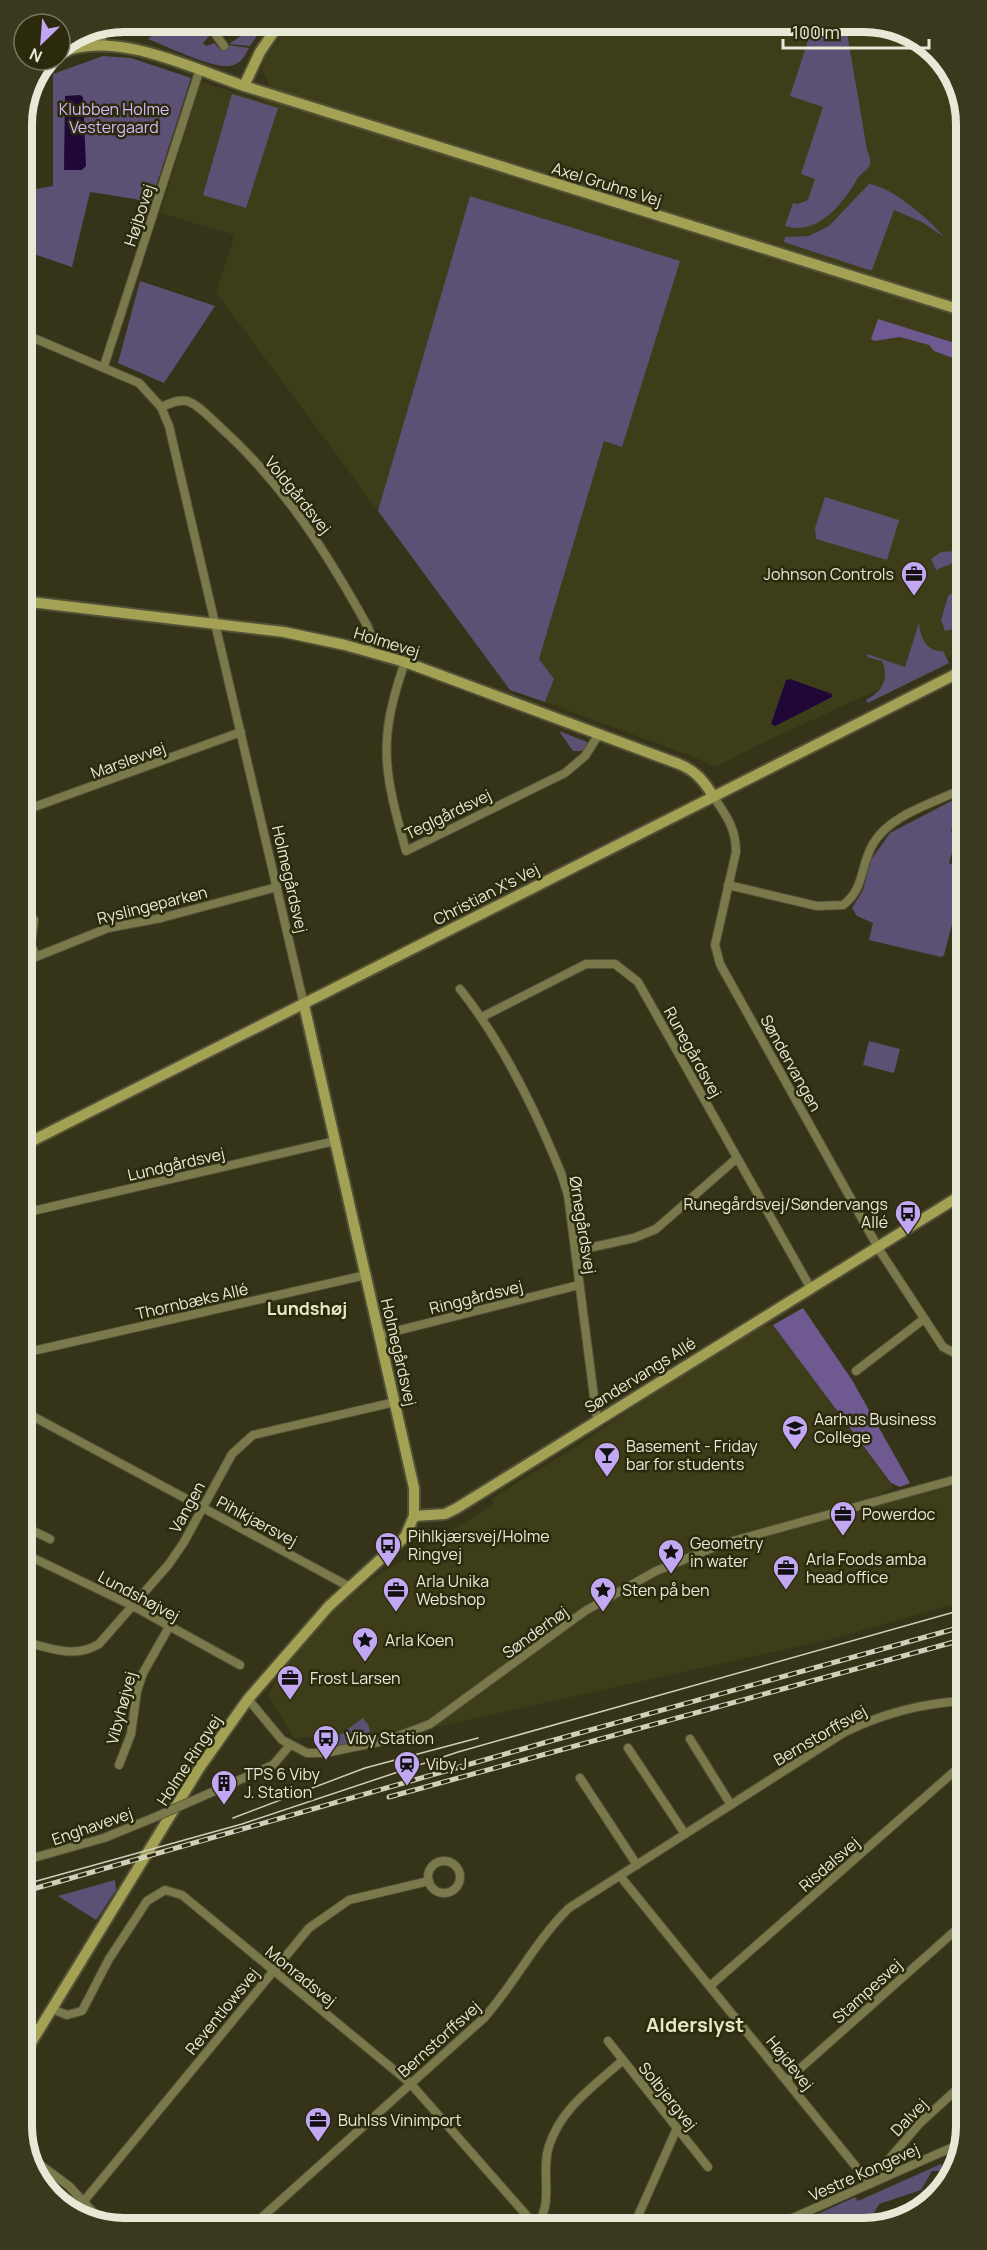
<svg xmlns="http://www.w3.org/2000/svg" width="987" height="2250" font-family="Manrope,sans-serif">
  <style>
    .built { fill: #3e3d19 }
    .green { fill: #5d5075 }
    .forest { fill: #6e5a90 }
    .water { fill: #1f0838 }
    .lines { fill: none; stroke-linecap: round; stroke-linejoin: round }
    .street-casing { stroke: #525137; stroke-width: 10 }
    .secondary-casing { stroke: #525137; stroke-width: 14 }
    .street { stroke: #7a794b; stroke-width: 8 }
    .secondary { stroke: #a3a154; stroke-width: 10 }
    .tram { stroke: #cfcfbc; stroke-width: 1.5 }
    .rail-casing { stroke: #cfcfbc; stroke-width: 5 }
    .rail { stroke: #2b2a0d; stroke-width: 3; stroke-dasharray: 9; stroke-linecap: butt }
    .street-bridge-casing { stroke: #525137; stroke-width: 10; stroke-linecap: butt }
    .street-bridge { stroke: #7a794b; stroke-width: 8 }
    .labels { text-anchor: middle; stroke-width: 5; stroke-linejoin: round; paint-order: stroke }
    .park-label { font-size: 16px; fill: #d0b9fb; stroke: #2b2a0d }
    .street-label { font-size: 16px; fill: #e8e8d7; stroke: #2b2a0d }
    .poi-label { font-size: 16px; fill: #e8e8d7; stroke: #2b2a0d; text-anchor: start }
    .neighbourhood-label { font-size: 18px; font-weight: bold; fill: #e7e7c5; stroke: #2b2a0d }
    .quarter-label { font-size: 20px; font-weight: bold; fill: #e7e7c5; stroke: #2b2a0d }
    .rim { fill: none; stroke: #e8e8d7; stroke-width: 8 }
  </style>
  <rect width="100%" height="100%" fill="#353418"/>
  <g class="built">
    <polygon points="870,21 926,42 960,91 962,651 762,743 715,767 699,759 545,702 554,679 539,659 604,441 622,446 470,196 378,511 216,292 235,235 160,213 201,82 264,102 269,83 262,70 265,57 289,27"/>
    <polygon points="760,1319 766,1327 772,1324 894,1488 883,1492 889,1502 964,1483 965,1601 832,1639 418,1731 294,1738 268,1695 301,1635 374,1578 477,1515 494,1504 491,1499 579,1445"/>
  </g>
  <g class="green">
    <path d="M 845,21 L 867,150 C 876,171 864,167 856,181 C 842,205 817,236 785,226 L 793,203 L 798,204 L 808,200 L 815,179 L 801,174 L 823,107 L 790,96 L 814,22 Z"/>
    <polygon points="254,27 263,27 250,46 229,44"/>
    <path d="M 160,28 L 204,28 L 209,36 L 203,43 L 206,46 L 214,43 L 221,50 L 228,45 L 249,48 C 245,56 240,65 229,66 C 211,68 166,46 148,39 Z"/>
    <polygon points="103,56 131,58 191,78 150,205 135,199 90,192 72,267 22,250 21,185 27,184 30,190 53,186 53,74"/>
    <polygon points="232,94 278,108 246,208 203,195"/>
    <path d="M 869,184 C 891,186 930,220 944,237 L 922,222 L 894,210 L 872,270 L 869,270 L 784,242 L 785,237 L 809,236 L 829,226 Z"/>
    <polygon points="470,196 680,261 622,447 604,441 539,659 554,679 545,702 510,690 378,511"/>
    <polygon points="140,281 215,306 164,383 118,363"/>
    <polygon points="825,497 899,520 887,560 816,539 815,528"/>
    <polygon points="955,551 962,553 962,565 953,563 936,570 931,559 941,552"/>
    <polygon points="952,593 962,595 962,620 954,629 945,631 941,620 948,596"/>
    <path d="M 919,623 C 920,637 926,652 943,651 L 949,663 L 868,703 L 866,700 C 882,691 890,680 882,661 L 867,657 L 867,654 L 905,667 Z"/>
    <polygon points="559,731 587,742 587,747 581,751 573,751"/>
    <polygon points="959,797 951,831 957,834 949,863 963,870 963,923 955,921 952,924 944,955 941,957 869,940 873,923 857,916 852,908 863,890 871,860 890,833"/>
    <polygon points="869,1041 900,1049 894,1073 863,1065"/>
    <polygon points="363,1718 369,1726 371,1740 335,1747 333,1740"/>
    <polygon points="115,1880 116,1890 96,1920 58,1896"/>
    <polygon points="941,2164 945,2171 932,2171 921,2190 879,2204 874,2213 880,2224 796,2224 855,2197 858,2201"/>
  </g>
  <g class="forest">
    <polygon points="878,319 961,345 961,361 934,351 929,345 900,337 874,341 871,339"/>
    <polygon points="803,1308 852,1380 910,1483 900,1487 891,1483 773,1325"/>
  </g>
  <g class="water">
    <polygon points="80,95 83,97 86,166 82,170 64,170 65,96"/>
    <polygon points="790,679 832,694 832,697 775,726 771,724 786,680"/>
  </g>
  <g class="lines">
    <g class="street-casing">
      <g id="street">
        <polyline points="151,28 152,30"/>
        <polyline points="211,28 224,46"/>
        <polyline points="102,29 102,44"/>
        <polyline points="22,333 139,383 161,407 169,426 304,1005"/>
        <polyline points="104,366 199,72"/>
        <path d="M 161,407 C 169,404 178,399 187,401 C 199,405 210,418 219,426 C 283,483 327,553 368,627 L 372,638 L 369,651"/>
        <path d="M 405,662 C 377,742 384,771 406,851 L 565,773 L 585,756 L 599,734"/>
        <path d="M 713,796 C 726,815 736,828 736,852 L 715,945 L 720,964 L 880,1251 L 943,1347 L 964,1358"/>
        <polyline points="23,811 241,732"/>
        <path d="M 728,885 L 817,906 L 843,905 C 865,889 860,865 873,844 C 889,815 934,803 962,789"/>
        <polyline points="34,920 31,944 36,957"/>
        <polyline points="23,962 108,928 161,918 277,887"/>
        <path d="M 460,989 C 503,1043 535,1109 561,1173 L 568,1195 L 597,1420"/>
        <polyline points="482,1017 586,964 615,964 638,982 810,1287"/>
        <polyline points="24,1213 335,1141"/>
        <polyline points="575,1251 634,1238 656,1229 737,1158"/>
        <polyline points="380,1335 579,1285"/>
        <polyline points="24,1353 366,1275"/>
        <polyline points="856,1371 924,1319"/>
        <polyline points="25,1412 350,1587"/>
        <polyline points="25,1527 50,1539"/>
        <polyline points="25,1554 133,1606 240,1665"/>
        <path d="M 25,1642 C 51,1648 74,1659 99,1644 L 169,1564 L 184,1542 L 232,1454 L 253,1435 L 395,1402"/>
        <polyline points="248,1699 282,1740 307,1753 325,1753 388,1740 430,1724 585,1611 656,1571 722,1544 964,1477"/>
        <polyline points="690,1739 731,1805"/>
        <polyline points="628,1748 685,1834"/>
        <polyline points="119,1765 131,1734 137,1691 143,1673 169,1627"/>
        <polyline points="580,1778 637,1865"/>
        <polyline points="201,1797 273,1765 290,1745"/>
        <polyline points="26,1860 104,1838 153,1818"/>
        <circle cx="444" cy="1877" r="16"/>
        <polyline points="620,1876 870,2184"/>
        <polyline points="710,1986 965,1762"/>
        <polyline points="52,2009 67,2015 82,2011 109,1959 147,1901 165,1890 182,1895 410,2083 536,2226"/>
        <polyline points="608,2041 708,2167"/>
        <polyline points="787,2080 965,1922"/>
        <polyline points="27,2155 69,2186 103,2223"/>
        <polyline points="885,2177 884,2165 920,2123 966,2081"/>
        <polyline points="72,2212 84,2201 309,1928 349,1900 429,1881"/>
        <polyline points="779,2224 960,2144"/>
        <polyline points="634,2225 677,2128"/>
        <path d="M 536,2226 C 555,2203 540,2172 549,2146 C 561,2108 594,2086 623,2060"/>
        <path d="M 250,2228 L 484,2018 C 515,1983 536,1940 569,1908 L 845,1732 C 884,1713 921,1703 965,1701"/>
      </g>
    </g>
    <g class="secondary-casing">
      <g id="secondary">
        <path d="M 60,53 C 114,29 191,68 244,86 L 961,310"/>
        <polyline points="244,86 260,52 277,27"/>
        <path d="M 22,601 L 284,632 L 345,645 L 405,662 L 679,764 C 696,771 704,781 713,796"/>
        <polyline points="24,1145 962,671"/>
        <polyline points="414,1516 445,1514 457,1508 963,1194"/>
        <polyline points="26,2051 200,1767 248,1699 329,1606 405,1537 414,1516 414,1488 304,1005"/>
      </g>
    </g>
    <use href="#street" class="street"/>
    <use href="#secondary" class="secondary"/>
    <g class="tram">
      <polyline points="233,1818 365,1768 478,1738"/>
      <polyline points="26,1884 242,1824 458,1752 965,1609"/>
    </g>
    <g class="rail-casing">
      <g id="rail">
        <polyline points="389,1797 965,1639"/>
        <polyline points="26,1891 547,1742 965,1626"/>
      </g>
    </g>
    <use href="#rail" class="rail"/>
    <g class="street-bridge-casing">
      <polyline id="street-bridge" points="153,1818 201,1797"/>
    </g>
    <use href="#street-bridge" class="street-bridge"/>
  </g>
  <defs>
    <g id="office-pin" transform="scale(1.35)"><path d="M0 17L-7.5 6A9.5 9.5 0 1 1 7.5 6Z" fill="#c2a7f2" stroke="#2b2a0d"/><path d="M-6-3h4V-5.5h4V-3h4V5H-6ZM-1-4.5V-3h2v-1.5ZM-6 0V1H6V0Z" fill="#111"/></g>
    <g id="bus-pin" transform="scale(1.35)"><path d="M0 17L-7.5 6A9.5 9.5 0 1 1 7.5 6Z" fill="#c2a7f2" stroke="#2b2a0d"/><path d="M-5-6H5V4H4V6H2V4H-2V6H-4V4H-5ZM-3.5-4V0h7V-4ZM-3.5 1.2v1.5H-2V1.2ZM2 1.2v1.5H3.5V1.2Z" fill="#111"/></g>
    <g id="school-pin" transform="scale(1.35)"><path d="M0 17L-7.5 6A9.5 9.5 0 1 1 7.5 6Z" fill="#c2a7f2" stroke="#2b2a0d"/><path d="M0-5L7-2L0 1L-7-2ZM-4 1L0 2.5L4 1V4Q0 6-4 4Z" fill="#111"/></g>
    <g id="bar-pin" transform="scale(1.35)"><path d="M0 17L-7.5 6A9.5 9.5 0 1 1 7.5 6Z" fill="#c2a7f2" stroke="#2b2a0d"/><path d="M-6-5H6L.8 .8V4.5H3.5V6h-7V4.5H-.8V.8Z" fill="#111"/></g>
    <g id="sight-pin" transform="scale(1.35)"><path d="M0 17L-7.5 6A9.5 9.5 0 1 1 7.5 6Z" fill="#c2a7f2" stroke="#2b2a0d"/><path d="M0-6L1.8-2.2L6-1.7L2.9 1.2L3.7 5.4L0 3.3L-3.7 5.4L-2.9 1.2L-6-1.7L-1.8-2.2Z" fill="#111"/></g>
    <g id="station-pin" transform="scale(1.35)"><path d="M0 17L-7.5 6A9.5 9.5 0 1 1 7.5 6Z" fill="#c2a7f2" stroke="#2b2a0d"/><path d="M-3-6H3Q5-6 5-4V2Q5 4 3 4L4.5 6H3L1.5 4h-3L-3 6H-4.5L-3 4Q-5 4-5 2V-4Q-5-6-3-6ZM-3.5-4v3h7v-3ZM-3.5 1v1.5H-2V1ZM2 1v1.5H3.5V1Z" fill="#111"/></g>
    <g id="building-pin" transform="scale(1.35)"><path d="M0 17L-7.5 6A9.5 9.5 0 1 1 7.5 6Z" fill="#c2a7f2" stroke="#2b2a0d"/><path d="M-4-6H4V6H1V3H-1V6H-4ZM-2.5-4.3h1.7v1.8h-1.7ZM.8-4.3h1.7v1.8H.8ZM-2.5-1h1.7V.8h-1.7ZM.8-1h1.7V.8H.8Z" fill="#111"/></g>
  </defs>
  <g fill-rule="evenodd">
    <use href="#office-pin" x="914" y="574"/>
    <use href="#bus-pin" x="908" y="1213"/>
    <use href="#school-pin" x="795" y="1428"/>
    <use href="#bar-pin" x="607" y="1455"/>
    <use href="#office-pin" x="843" y="1514"/>
    <use href="#bus-pin" x="388" y="1545"/>
    <use href="#sight-pin" x="671" y="1552"/>
    <use href="#office-pin" x="786" y="1568"/>
    <use href="#office-pin" x="396" y="1590"/>
    <use href="#sight-pin" x="603" y="1590"/>
    <use href="#sight-pin" x="365" y="1640"/>
    <use href="#office-pin" x="290" y="1678"/>
    <use href="#bus-pin" x="326" y="1738"/>
    <use href="#station-pin" x="407" y="1764"/>
    <use href="#building-pin" x="224" y="1783"/>
    <use href="#office-pin" x="318" y="2120"/>
  </g>
  <g class="labels">
    <g class="park-label">
      <text x="114" y="115">Klubben Holme<tspan x="114" dy="18">Vestergaard</tspan></text>
    </g>
    <g class="street-label">
      <text transform="translate(607 184) rotate(17)" y="6">Axel Gruhns Vej</text>
      <text transform="translate(139 215) rotate(-72)" y="6">Højbovej</text>
      <text transform="translate(298 495) rotate(51)" y="6">Voldgårdsvej</text>
      <text transform="translate(387 642) rotate(17)" y="6">Holmevej</text>
      <text transform="translate(128 760) rotate(-20)" y="6">Marslevvej</text>
      <text transform="translate(448 814) rotate(-26)" y="6">Teglgårdsvej</text>
      <text transform="translate(290 879) rotate(77)" y="6">Holmegårdsvej</text>
      <text transform="translate(486 894) rotate(-27)" y="6">Christian X's Vej</text>
      <text transform="translate(152 905) rotate(-14)" y="6">Ryslingeparken</text>
      <text transform="translate(693 1052) rotate(61)" y="6">Runegårdsvej</text>
      <text transform="translate(791 1063) rotate(61)" y="6">Søndervangen</text>
      <text transform="translate(176 1164) rotate(-13)" y="6">Lundgårdsvej</text>
      <text transform="translate(583 1225) rotate(81)" y="6">Ørnegårdsvej</text>
      <text transform="translate(476 1297) rotate(-14)" y="6">Ringgårdsvej</text>
      <text transform="translate(192 1301) rotate(-13)" y="6">Thornbæks Allé</text>
      <text transform="translate(399 1352) rotate(77)" y="6">Holmegårdsvej</text>
      <text transform="translate(640 1375) rotate(-32)" y="6">Søndervangs Allé</text>
      <text transform="translate(187 1507) rotate(-61)" y="6">Vangen</text>
      <text transform="translate(257 1521) rotate(28)" y="6">Pihlkjærsvej</text>
      <text transform="translate(139 1596) rotate(28)" y="6">Lundshøjvej</text>
      <text transform="translate(535 1632) rotate(-36)" y="6">Sønderhøj</text>
      <text transform="translate(121 1708) rotate(-75)" y="6">Vibyhøjvej</text>
      <text transform="translate(820 1735) rotate(-30)" y="6">Bernstorffsvej</text>
      <text transform="translate(189 1760) rotate(-57)" y="6">Holme Ringvej</text>
      <text transform="translate(92 1826) rotate(-19)" y="6">Enghavevej</text>
      <text transform="translate(829 1864) rotate(-41)" y="6">Risdalsvej</text>
      <text transform="translate(301 1976) rotate(39)" y="6">Monradsvej</text>
      <text transform="translate(867 1991) rotate(-42)" y="6">Stampesvej</text>
      <text transform="translate(222 2011) rotate(-51)" y="6">Reventlowsvej</text>
      <text transform="translate(439 2039) rotate(-42)" y="6">Bernstorffsvej</text>
      <text transform="translate(790 2063) rotate(51)" y="6">Højdevej</text>
      <text transform="translate(668 2096) rotate(51)" y="6">Solbjergvej</text>
      <text transform="translate(909 2117) rotate(-46)" y="6">Dalvej</text>
      <text transform="translate(864 2172) rotate(-24)" y="6">Vestre Kongevej</text>
    </g>
    <g class="poi-label">
      <text x="894" y="580" text-anchor="end">Johnson Controls</text>
      <text x="888" y="1210" text-anchor="end">Runegårdsvej/Søndervangs<tspan x="888" dy="18">Allé</tspan></text>
      <text x="814" y="1425">Aarhus Business<tspan x="814" dy="18">College</tspan></text>
      <text x="626" y="1452">Basement - Friday<tspan x="626" dy="18">bar for students</tspan></text>
      <text x="862" y="1520">Powerdoc</text>
      <text x="408" y="1542">Pihlkjærsvej/Holme<tspan x="408" dy="18">Ringvej</tspan></text>
      <text x="690" y="1549">Geometry<tspan x="690" dy="18">in water</tspan></text>
      <text x="806" y="1565">Arla Foods amba<tspan x="806" dy="18">head office</tspan></text>
      <text x="416" y="1587">Arla Unika<tspan x="416" dy="18">Webshop</tspan></text>
      <text x="622" y="1596">Sten på ben</text>
      <text x="385" y="1646">Arla Koen</text>
      <text x="310" y="1684">Frost Larsen</text>
      <text x="346" y="1744">Viby Station</text>
      <text x="426" y="1770">Viby J</text>
      <text x="244" y="1780">TPS 6 Viby<tspan x="244" dy="18">J. Station</tspan></text>
      <text x="338" y="2126">Buhlss Vinimport</text>
    </g>
    <g class="neighbourhood-label">
      <text x="307" y="1315">Lundshøj</text>
    </g>
    <g class="quarter-label">
      <text x="695" y="2032">Alderslyst</text>
    </g>
  </g>
  <path d="M0 0H987V2250H0ZM124 32H864A92 92 0 0 1 956 124V2126A92 92 0 0 1 864 2218H124A92 92 0 0 1 32 2126V124A92 92 0 0 1 124 32Z" fill="#3a391d" fill-rule="evenodd"/>
  <path class="rim" d="M124 32H864A92 92 0 0 1 956 124V2126A92 92 0 0 1 864 2218H124A92 92 0 0 1 32 2126V124A92 92 0 0 1 124 32Z"/>
  <g transform="translate(42 42) rotate(205)"><circle r="28" fill="#2b2a0d" stroke="#77765e" stroke-width="1.5"/>
  <path d="M0-4.5L10 22L0 15L-10 22Z" fill="#c2a7f2"/>
  <text y="-9" font-size="16" font-weight="bold" text-anchor="middle" fill="#e8e8d7">N</text>
  </g>
  <path d="M783 39v9h146v-9" fill="none" stroke="#e8e8d7" stroke-width="3"/>
  <text x="792" y="39" font-size="18" fill="#e8e8d7" stroke="#2b2a0d" stroke-width="4.5" paint-order="stroke">100 m</text>
</svg>
